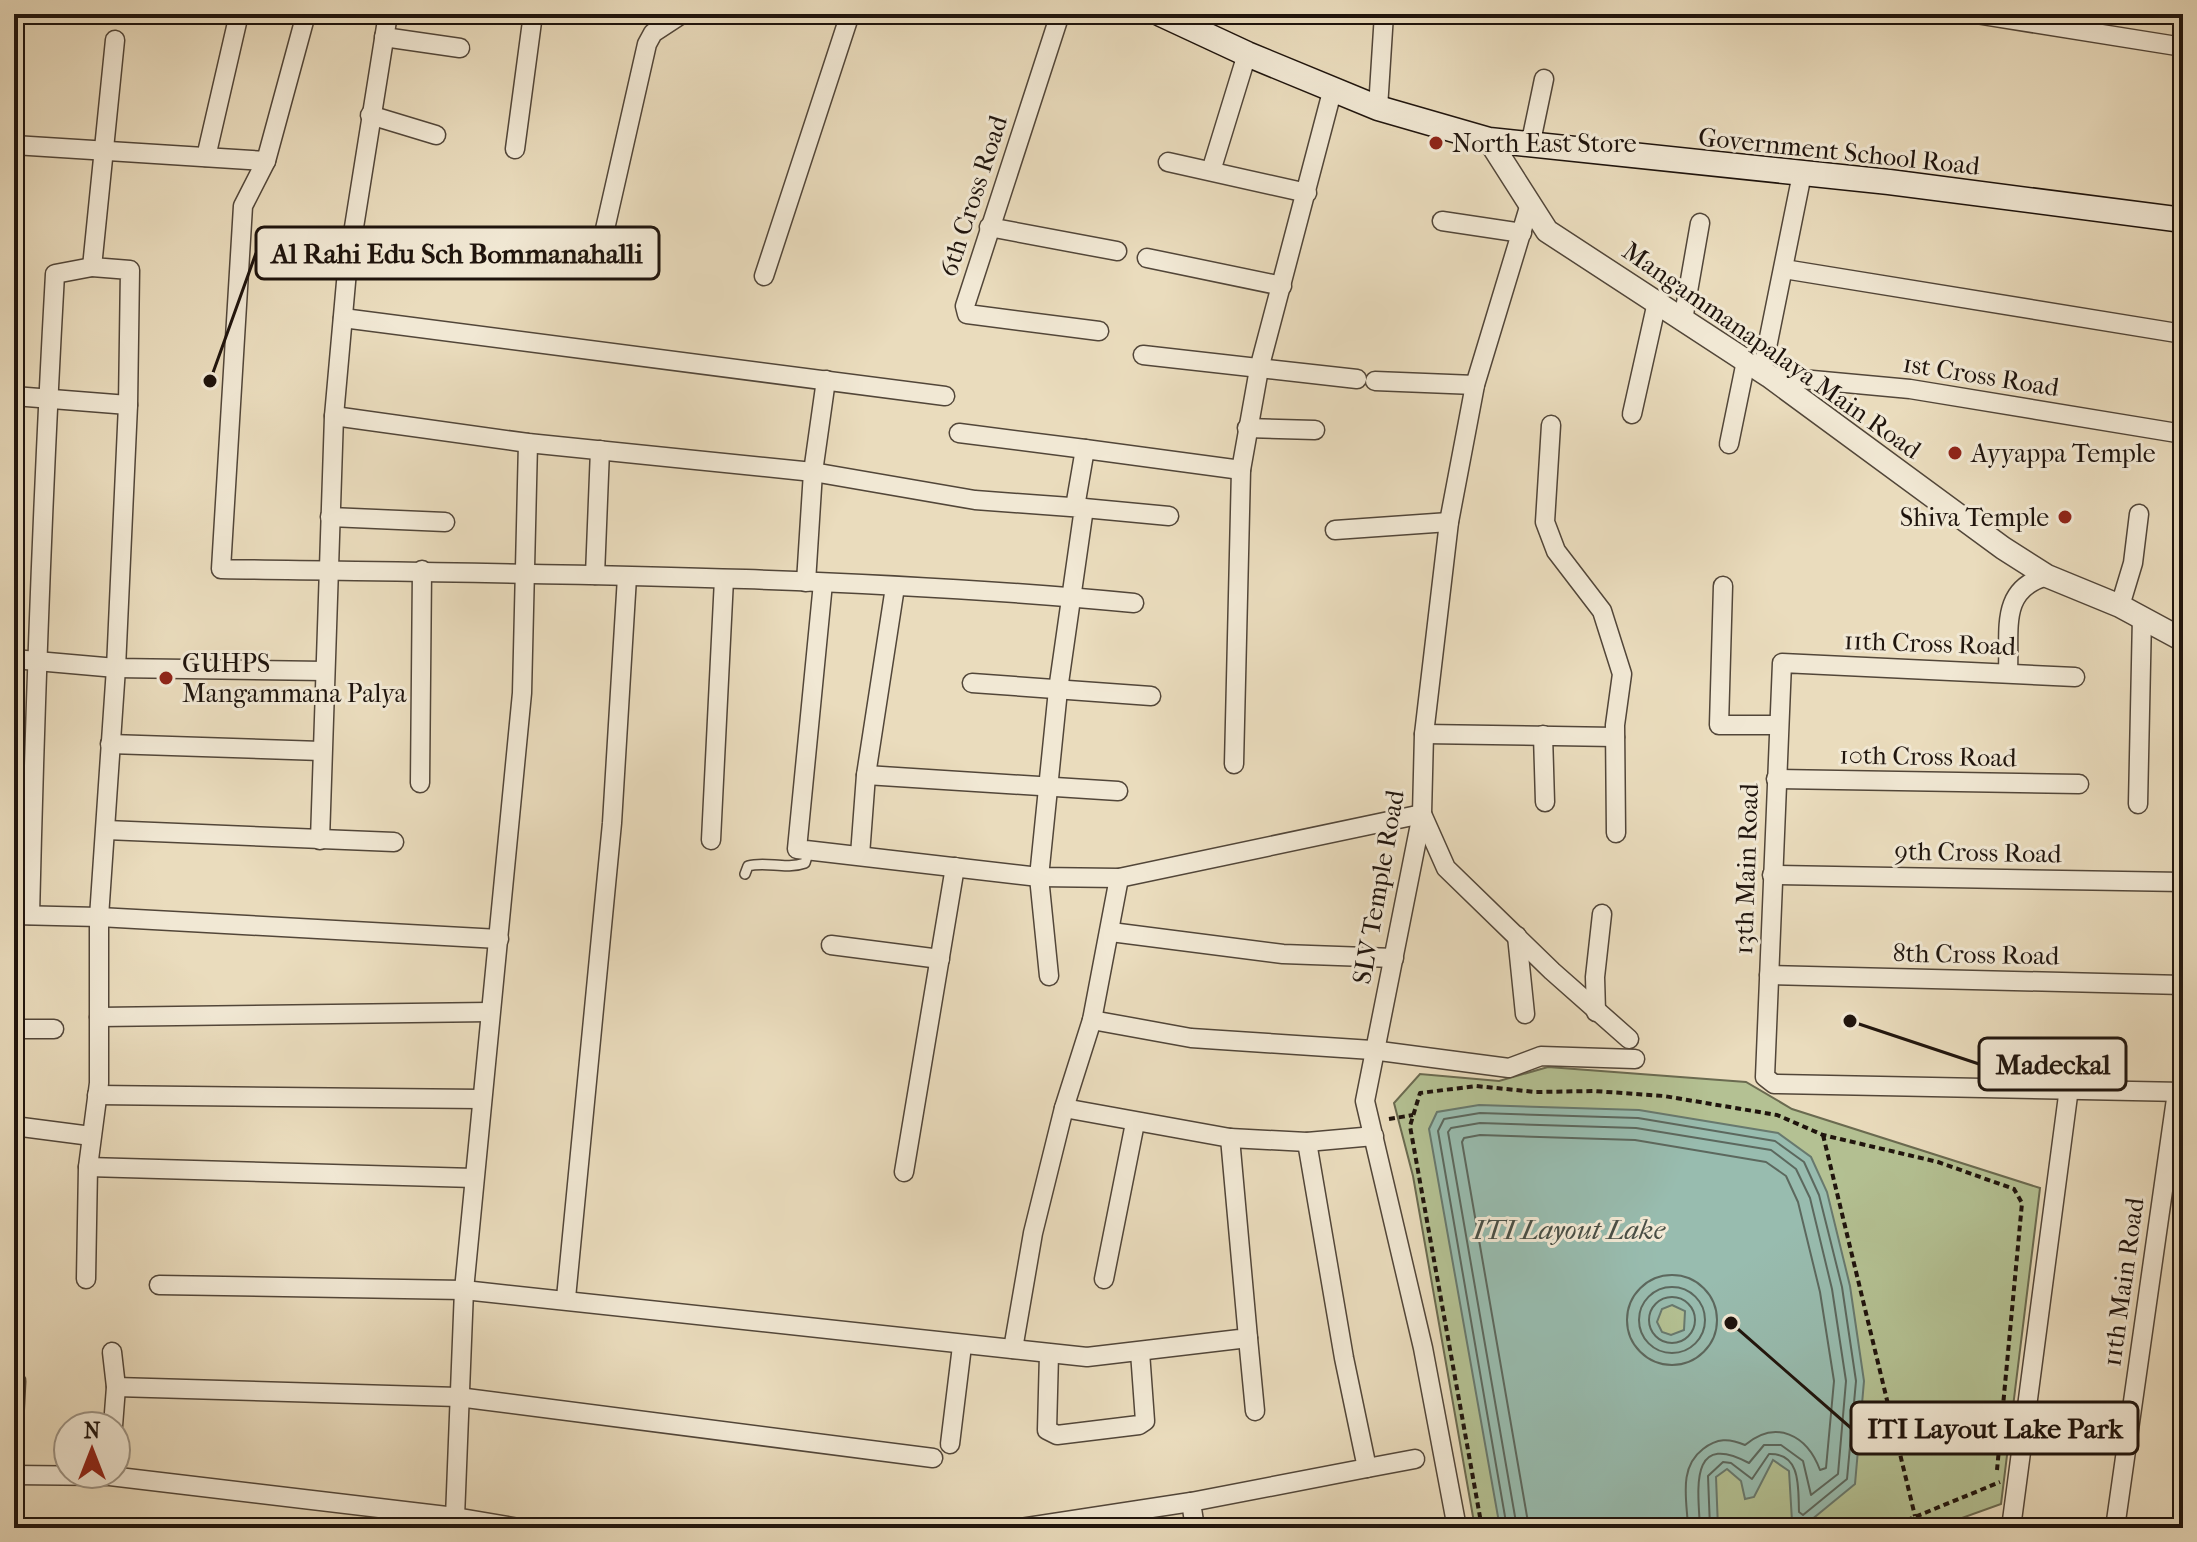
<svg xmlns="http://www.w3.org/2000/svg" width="2197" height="1542" font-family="'IM FELL French Canon',serif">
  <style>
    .green { fill: #b4c193; stroke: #6a6a50; stroke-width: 2 }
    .water { fill: #98bcaf; stroke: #68796e; stroke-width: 2; fill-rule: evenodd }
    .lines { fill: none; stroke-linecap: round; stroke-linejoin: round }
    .shore { stroke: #5c685e; stroke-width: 2 }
    .service-casing { stroke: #524639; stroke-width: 12 }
    .minor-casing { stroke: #524639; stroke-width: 21 }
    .tertiary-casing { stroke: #524639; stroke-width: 25 }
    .secondary-casing { stroke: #1f140d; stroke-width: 27 }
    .path { stroke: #1f140d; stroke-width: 4; stroke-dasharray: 6 4; stroke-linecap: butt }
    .service { stroke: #f1e8d4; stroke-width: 9 }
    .minor { stroke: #f1e8d4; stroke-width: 18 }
    .tertiary { stroke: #f1e8d4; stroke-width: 22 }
    .secondary { stroke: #f1e8d4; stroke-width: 24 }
    .poi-dot { fill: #8f2418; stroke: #f1e8d4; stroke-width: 3 }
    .labels { text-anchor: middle; stroke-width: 6; stroke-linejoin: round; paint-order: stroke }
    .poi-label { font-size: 26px; fill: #1f140d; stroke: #f1e8d4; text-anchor: start }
    .street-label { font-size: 26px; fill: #1f140d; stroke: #f1e8d4 }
    .water-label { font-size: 28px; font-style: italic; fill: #494f46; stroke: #f1e8d4 }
    .leader { fill: none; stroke: #1f140d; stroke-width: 3 }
    .callout-dot { fill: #1f140d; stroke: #f1e8d4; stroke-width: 3 }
    .callout { fill: #f1e8d4; stroke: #1f140d; stroke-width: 3 }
    .callout-label { font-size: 28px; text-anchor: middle; font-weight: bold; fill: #1f140d }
  </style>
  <rect width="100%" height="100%" fill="#eadcbd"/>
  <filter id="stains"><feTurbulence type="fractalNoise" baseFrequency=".0025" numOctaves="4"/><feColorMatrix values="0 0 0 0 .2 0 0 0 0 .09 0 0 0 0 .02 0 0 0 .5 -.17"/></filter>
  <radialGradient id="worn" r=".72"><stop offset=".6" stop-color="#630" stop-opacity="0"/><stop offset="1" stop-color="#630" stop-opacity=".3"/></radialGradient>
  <polygon class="green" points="1548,1067 1746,1082 1792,1109 2040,1188 2001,1504 1934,1528 1475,1528 1413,1176 1394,1103 1420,1074 1499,1081"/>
  <path class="water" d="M 1479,1105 L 1639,1110 L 1778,1133 L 1811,1157 L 1827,1192 L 1850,1286 L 1864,1381 L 1855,1484 L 1805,1525 L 1792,1521 L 1789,1471 L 1773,1460 L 1754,1497 L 1745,1499 L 1741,1481 L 1727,1469 L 1716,1477 L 1718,1528 L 1500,1528 L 1429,1129 L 1437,1112 ZM 1672,1305 L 1685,1311 L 1684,1330 L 1671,1335 L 1662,1332 L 1657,1322 L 1662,1309 Z"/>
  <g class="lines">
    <g class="shore">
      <circle cx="1672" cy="1320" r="45"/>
      <circle cx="1672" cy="1320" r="33"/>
      <circle cx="1672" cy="1320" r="23"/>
      <path d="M 1507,1528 L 1438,1131 L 1444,1119 L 1480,1113 L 1638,1118 L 1775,1141 L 1804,1162 L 1819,1195 L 1842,1287 L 1856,1381 L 1847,1479 L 1803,1515 L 1799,1512 C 1798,1489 1802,1453 1769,1454 L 1752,1479 L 1731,1463 L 1723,1462 L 1708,1476 L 1710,1528"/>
      <path d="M 1517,1528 L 1448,1132 L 1451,1128 L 1480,1123 L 1636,1128 L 1771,1150 L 1796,1169 L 1810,1198 L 1832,1289 L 1846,1381 L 1838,1474 L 1811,1495 L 1803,1461 L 1781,1445 L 1764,1445 L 1749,1463 C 1689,1431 1698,1489 1700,1528"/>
      <path d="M 1529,1528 L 1462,1142 L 1464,1138 L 1480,1135 L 1635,1140 L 1766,1162 L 1786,1176 L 1798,1202 L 1820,1292 L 1834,1381 L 1826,1468 L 1820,1470 C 1807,1435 1776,1419 1745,1445 C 1729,1438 1717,1438 1703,1449 C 1678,1468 1687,1500 1688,1528"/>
    </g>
    <g class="service-casing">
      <path id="service" d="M 745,874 L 748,866 C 767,861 785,870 805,863 L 809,850"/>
    </g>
    <g class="minor-casing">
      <g id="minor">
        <path d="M 306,14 L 266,161 L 243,206 L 221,569 C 525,574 831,574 1134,603"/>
        <polyline points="1060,14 965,306 967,314 1099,331"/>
        <polyline points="1976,14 2183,47"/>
        <polyline points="384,37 460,48"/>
        <polyline points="1378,108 1384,14"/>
        <polyline points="370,115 436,135"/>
        <polyline points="14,145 266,161"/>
        <polyline points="1530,146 1544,79"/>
        <polyline points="515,149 533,14"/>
        <polyline points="206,157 239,14"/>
        <polyline points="1168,162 1307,193"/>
        <polyline points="1211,171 1247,54"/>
        <polyline points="1442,221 1522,233"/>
        <polyline points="989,227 1117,251"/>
        <polyline points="600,251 647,44 653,33 682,14"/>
        <polyline points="1147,258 1282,286"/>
        <polyline points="1784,269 2183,334"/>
        <polyline points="764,276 850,14"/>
        <polyline points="343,318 945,396"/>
        <polyline points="1683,320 1700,223"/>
        <polyline points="1143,355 1357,379"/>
        <polyline points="1762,372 1802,174"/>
        <polyline points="1769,376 1910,389 2183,434"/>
        <polyline points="1375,381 1475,385"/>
        <polyline points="14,396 128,405"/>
        <polyline points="1632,414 1657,302"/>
        <polyline points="334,416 528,443 813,472 975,500 1084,508 1058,690 1039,877 1049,976"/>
        <polyline points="1551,425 1545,522 1556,551 1602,611 1622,674 1615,725 1616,833"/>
        <polyline points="1247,428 1315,430"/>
        <polyline points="959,433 1085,449"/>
        <polyline points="1729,444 1746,361"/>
        <polyline points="1075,507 1085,449 1241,470"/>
        <polyline points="1084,508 1169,516"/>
        <polyline points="330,517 445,522"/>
        <polyline points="1335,530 1449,522"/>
        <polyline points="595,575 600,450"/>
        <polyline points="806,582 813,472 826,380"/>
        <polyline points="823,583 797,849 1039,877 1119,878 1422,814 1446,868 1552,971 1629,1039"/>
        <polyline points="1723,586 1719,725 1777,725"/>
        <polyline points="2120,606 2133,563 2139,514"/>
        <polyline points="14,659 116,668 325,671"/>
        <path d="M 2008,671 C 2010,630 1999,589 2047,576"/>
        <polyline points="2075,677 1782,663 1765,1077 1774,1084 2183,1092"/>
        <polyline points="972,683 1151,696"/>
        <polyline points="1424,734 1615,737"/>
        <polyline points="1543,735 1545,802"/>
        <polyline points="110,744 321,751"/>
        <polyline points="1234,764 1241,470 1259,369 1333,88"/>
        <polyline points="866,775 1118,791"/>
        <polyline points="1776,779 2079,784"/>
        <polyline points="420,783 422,570"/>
        <polyline points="2138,804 2142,617"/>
        <polyline points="106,830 394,842"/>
        <polyline points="320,840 334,416 347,271 388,14"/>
        <polyline points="711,840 724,579"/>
        <polyline points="860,855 866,775 895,587"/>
        <polyline points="1772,875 2183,882"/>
        <polyline points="14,915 99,917 499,939"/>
        <path d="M 30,915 C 35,701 43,488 55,274 L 92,267"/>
        <polyline points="1111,932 1283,954 1394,958"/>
        <polyline points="1517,936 1525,1014"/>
        <polyline points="831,945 940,959"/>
        <polyline points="1769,975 2183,985"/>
        <polyline points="1596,1012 1595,977 1602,914"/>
        <polyline points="99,1017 490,1012"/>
        <polyline points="1092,1020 1191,1038 1372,1050 1509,1068 1541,1056 1635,1059"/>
        <polyline points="14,1029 54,1029"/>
        <polyline points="97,1095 481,1099"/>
        <polyline points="1064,1108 1230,1138 1307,1142 1374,1136"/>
        <polyline points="14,1126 91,1136"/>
        <polyline points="88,1167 474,1178"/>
        <polyline points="904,1172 955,867"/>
        <polyline points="86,1279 88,1167 99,1083 99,917 116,668 128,405 130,270 92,267 115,40"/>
        <polyline points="1104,1279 1135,1123"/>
        <polyline points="159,1285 464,1290 1087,1357 1248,1338 1230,1138"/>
        <polyline points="566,1298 612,823 627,577"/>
        <polyline points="1248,1338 1255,1411"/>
        <polyline points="1013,1349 1033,1233 1064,1108 1092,1020 1119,878"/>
        <polyline points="112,1352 116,1387 113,1426"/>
        <polyline points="1049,1354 1047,1430 1057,1435 1139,1425 1145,1421 1140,1352"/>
        <polyline points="116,1387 458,1397 933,1458"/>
        <polyline points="14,1420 16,1381"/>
        <polyline points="950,1444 962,1346"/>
        <polyline points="1367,1468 1415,1459"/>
        <polyline points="14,1475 110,1476 455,1517 519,1528"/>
        <polyline points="455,1517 464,1290 522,693 528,443"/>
        <polyline points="1021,1528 1191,1502"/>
        <polyline points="1195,1528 1191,1502 1367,1468 1344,1358 1307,1142"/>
        <polyline points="1457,1528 1423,1348 1365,1101 1422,814 1424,734 1449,522 1475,385 1529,207"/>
        <polyline points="2011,1528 2069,1088"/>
        <polyline points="2115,1528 2177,1092"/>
      </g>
    </g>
    <g class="tertiary-casing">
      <polyline id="tertiary" points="1489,140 1547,231 1769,376 2003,548 2047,576 2120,606 2183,640"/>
    </g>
    <g class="secondary-casing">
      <polyline id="secondary" points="1161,14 1247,54 1378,108 1489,140 1889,182 2183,220"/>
    </g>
    <g class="path">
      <polyline points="1389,1119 1413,1115"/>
      <polyline points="1823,1135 1915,1516"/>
      <polyline points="1482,1528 1410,1126 1420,1093 1476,1086 1536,1092 1594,1091 1664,1096 1777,1115 1823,1135 1938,1162 2014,1189 2022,1203 1997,1470"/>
      <polyline points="1888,1528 2000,1482"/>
    </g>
    <use href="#service" class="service"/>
    <use href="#minor" class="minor"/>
    <use href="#tertiary" class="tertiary"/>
    <use href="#secondary" class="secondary"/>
  </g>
  <g class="poi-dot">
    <circle cx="1436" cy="143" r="8"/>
    <circle cx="1955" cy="453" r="8"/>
    <circle cx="2065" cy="517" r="8"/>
    <circle cx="166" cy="678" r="8"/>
  </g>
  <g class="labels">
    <g class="poi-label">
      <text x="1452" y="152">North East Store</text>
      <text x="1971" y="462">Ayyappa Temple</text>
      <text x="2049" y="526" text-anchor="end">Shiva Temple</text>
      <text x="182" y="672">GUHPS<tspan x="182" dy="30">Mangammana Palya</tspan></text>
    </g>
    <g class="street-label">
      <text transform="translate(1839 151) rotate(6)" y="9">Government School Road</text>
      <text transform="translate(973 196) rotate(-72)" y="9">6th Cross Road</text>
      <text transform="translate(1772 350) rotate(35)" y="9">Mangammanapalaya Main Road</text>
      <text transform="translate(1981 375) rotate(9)" y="9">1st Cross Road</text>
      <text transform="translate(1930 643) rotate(2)" y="9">11th Cross Road</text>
      <text transform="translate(1928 756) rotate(1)" y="9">10th Cross Road</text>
      <text transform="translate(1978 852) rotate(1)" y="9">9th Cross Road</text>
      <text transform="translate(1746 869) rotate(-88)" y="9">13th Main Road</text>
      <text transform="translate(1378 887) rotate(-80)" y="9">SLV Temple Road</text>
      <text transform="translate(1976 954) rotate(1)" y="9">8th Cross Road</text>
      <text transform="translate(2123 1282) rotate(-82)" y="9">11th Main Road</text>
    </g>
    <g class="water-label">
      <text x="1569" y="1239">ITI Layout Lake</text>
    </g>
  </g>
  <path class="leader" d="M210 381L256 253M1850 1021L1979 1064M1731 1323L1851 1428"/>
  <g class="callout-dot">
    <circle cx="210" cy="381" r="8"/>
    <circle cx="1850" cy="1021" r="8"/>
    <circle cx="1731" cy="1323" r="8"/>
  </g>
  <g class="callout">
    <rect x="256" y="227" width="403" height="52" rx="8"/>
    <rect x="1979" y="1038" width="147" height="52" rx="8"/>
    <rect x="1851" y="1402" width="287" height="52" rx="8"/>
  </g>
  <g class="callout-label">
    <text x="457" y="263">Al Rahi Edu Sch Bommanahalli</text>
    <text x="2053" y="1074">Madeckal</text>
    <text x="1995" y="1438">ITI Layout Lake Park</text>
  </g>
  <rect width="2197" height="1542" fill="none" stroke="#eadcbd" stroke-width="48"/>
  <rect x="16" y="16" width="2165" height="1510" fill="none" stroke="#1f140d" stroke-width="4"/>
  <rect x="24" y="24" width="2149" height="1494" fill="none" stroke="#1f140d" stroke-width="2"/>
  <g transform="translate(92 1450)"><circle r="38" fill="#f1e8d4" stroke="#9d9384" stroke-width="2"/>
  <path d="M0-6L14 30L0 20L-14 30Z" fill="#8f2418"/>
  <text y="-12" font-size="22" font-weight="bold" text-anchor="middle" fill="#1f140d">N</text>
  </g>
  <rect width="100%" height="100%" filter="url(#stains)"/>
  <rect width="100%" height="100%" fill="url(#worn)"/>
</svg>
